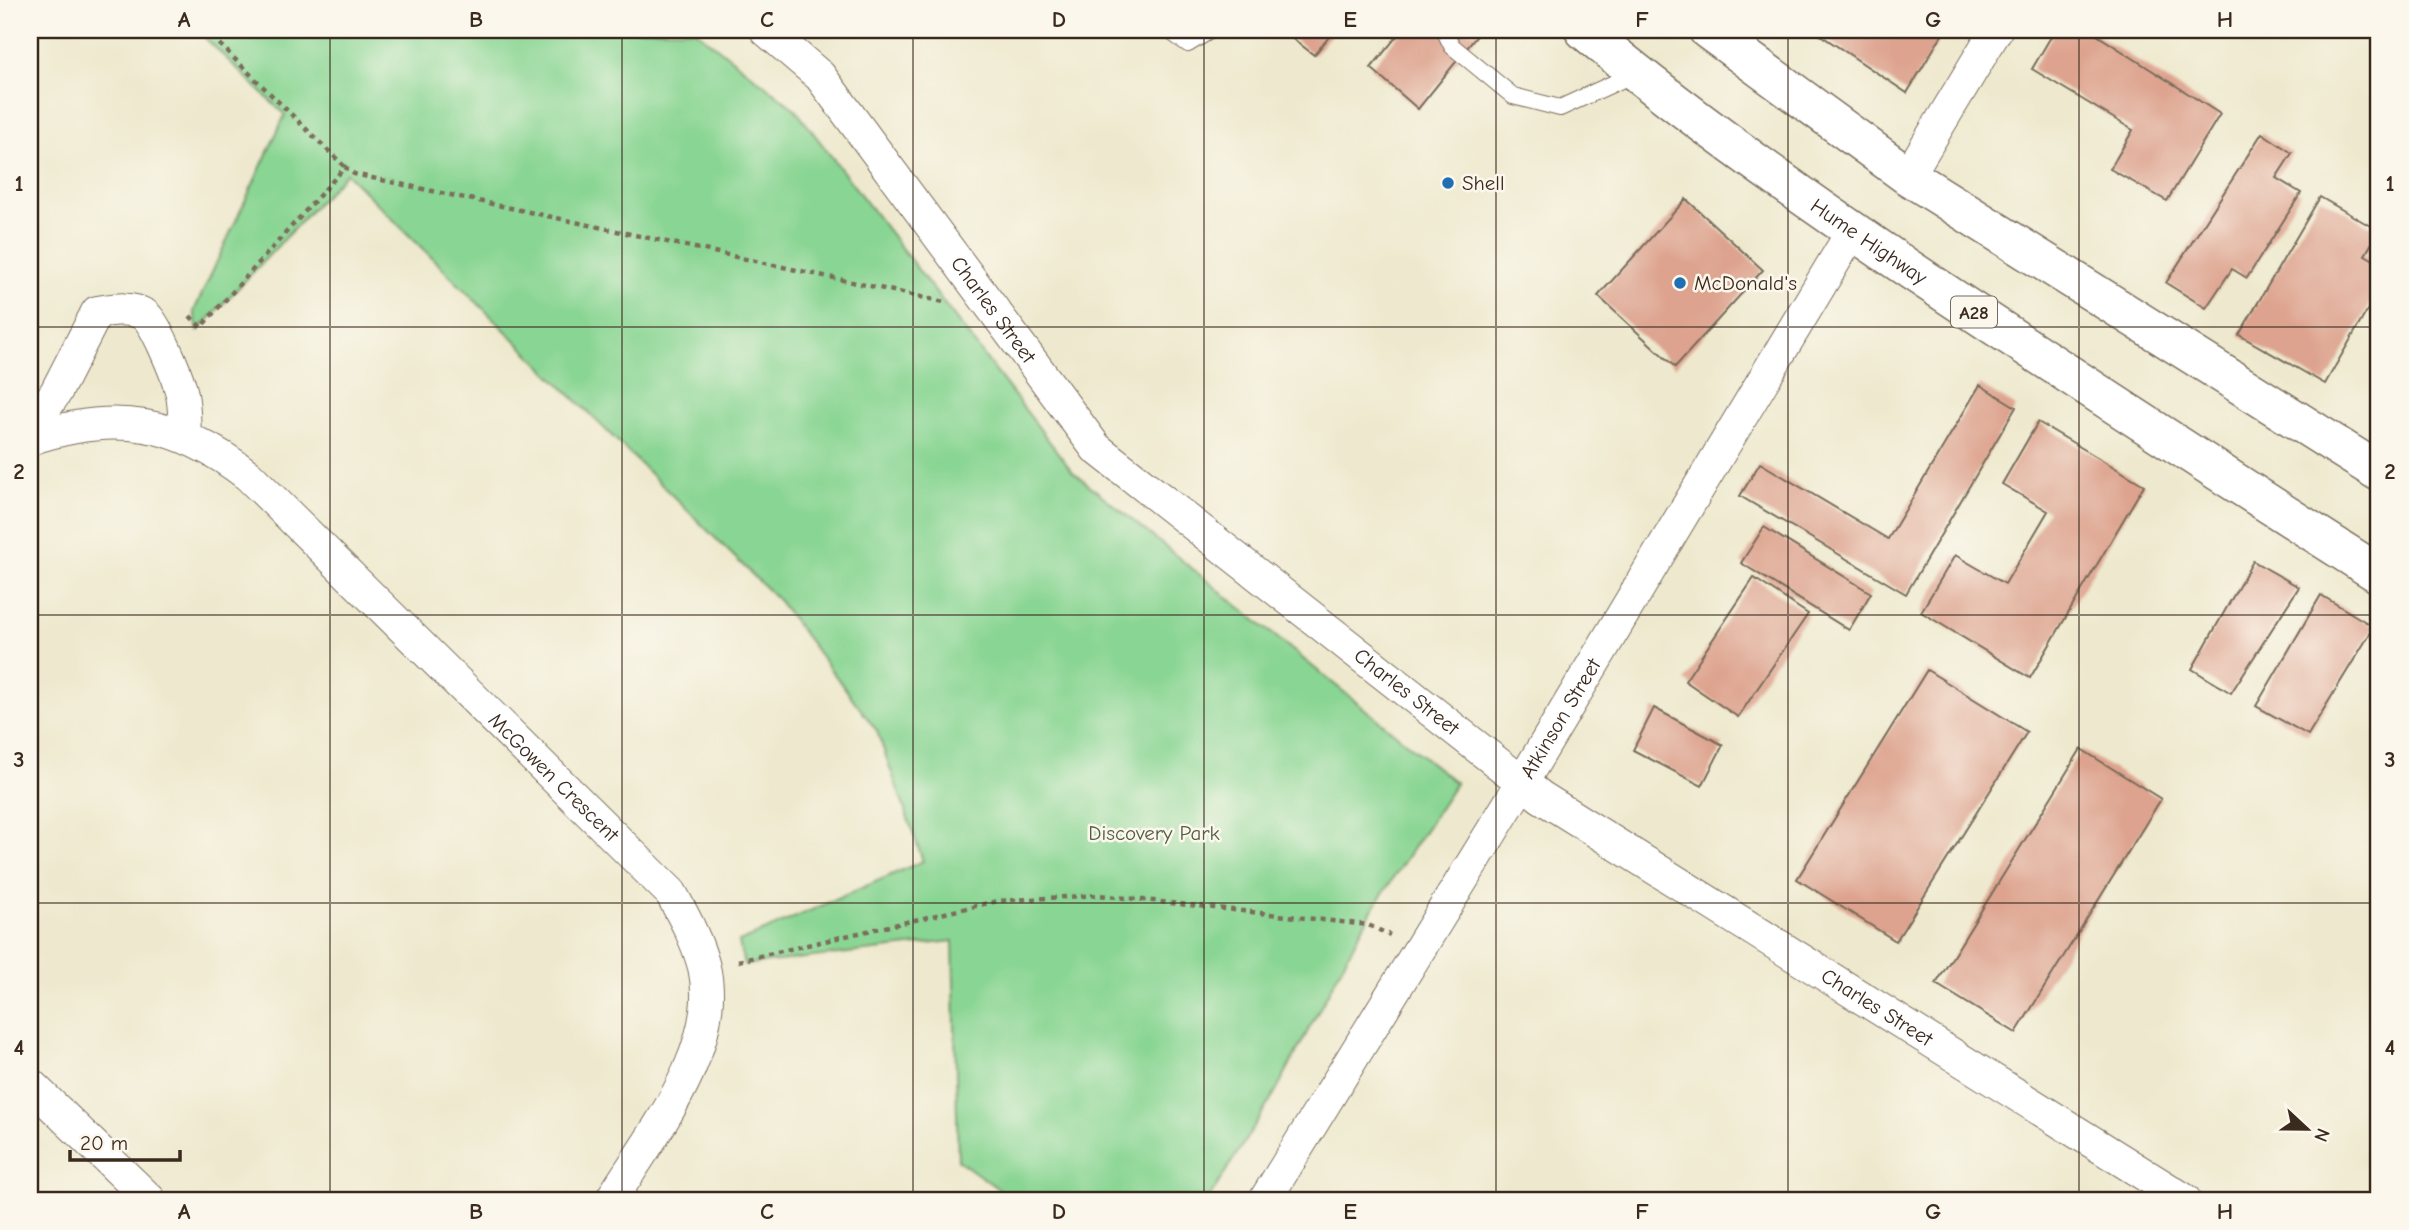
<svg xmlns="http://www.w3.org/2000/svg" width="2409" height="1230" font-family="'Comic Neue',sans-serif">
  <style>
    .green { fill: #89d593; stroke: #628058; stroke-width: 2 }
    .building { fill: #dda38e }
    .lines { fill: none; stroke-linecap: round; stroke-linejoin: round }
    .lane-casing { stroke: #7a6d5c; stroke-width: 18 }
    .street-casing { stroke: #7a6d5c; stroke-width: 34 }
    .highway-casing { stroke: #7a6d5c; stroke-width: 41 }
    .path { stroke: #7a6d5c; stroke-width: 4.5; stroke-dasharray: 5 5; stroke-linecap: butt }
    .lane { stroke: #fff; stroke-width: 16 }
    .street { stroke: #fff; stroke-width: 32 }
    .highway { stroke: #fff; stroke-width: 38 }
    .grid { fill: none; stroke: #3b2a1e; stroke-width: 2; stroke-opacity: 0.55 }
    .poi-dot { fill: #1f6fb2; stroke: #fbf7ec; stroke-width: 2.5 }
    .labels { text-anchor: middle; stroke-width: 5; stroke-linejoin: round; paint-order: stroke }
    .shield { fill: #fbf7ec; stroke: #75685c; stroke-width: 2 }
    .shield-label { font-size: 19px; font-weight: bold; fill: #3b2a1e }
    .poi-label { font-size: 21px; fill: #3b2a1e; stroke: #fbf7ec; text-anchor: start }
    .street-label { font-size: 21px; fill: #3b2a1e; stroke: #fbf7ec }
    .park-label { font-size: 21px; fill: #525d41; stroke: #fbf7ec }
    .neatline { fill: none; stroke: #3b2a1e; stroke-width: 2.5 }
    .grid-label { font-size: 23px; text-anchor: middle; font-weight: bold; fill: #3b2a1e }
  </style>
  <rect width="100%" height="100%" fill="#fbf7ec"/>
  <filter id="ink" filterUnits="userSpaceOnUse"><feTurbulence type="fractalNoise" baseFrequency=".0143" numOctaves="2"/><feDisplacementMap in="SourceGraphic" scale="14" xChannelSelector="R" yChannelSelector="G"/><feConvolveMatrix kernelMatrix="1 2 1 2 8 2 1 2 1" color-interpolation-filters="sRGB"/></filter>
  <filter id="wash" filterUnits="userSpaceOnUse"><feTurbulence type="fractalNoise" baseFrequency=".00686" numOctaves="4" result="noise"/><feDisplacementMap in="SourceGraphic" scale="28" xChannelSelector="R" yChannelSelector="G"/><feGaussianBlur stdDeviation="1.57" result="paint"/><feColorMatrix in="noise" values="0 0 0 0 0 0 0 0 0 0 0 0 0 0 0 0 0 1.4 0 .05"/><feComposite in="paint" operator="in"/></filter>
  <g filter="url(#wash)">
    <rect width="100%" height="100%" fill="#eee9ce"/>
    <polygon class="green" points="197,30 695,30 795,109 1072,471 1456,783 1372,910 1276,1091 1208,1200 1014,1200 958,1160 953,941 744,965 739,942 923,861 877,731 779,601 346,173 198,331 194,311 285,115"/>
    <g id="blocks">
      <g class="building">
        <polygon points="1282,30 1335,30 1314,55"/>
        <polygon points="1402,30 1480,32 1418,109 1371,68"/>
        <polygon points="1813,30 1945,30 1907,93"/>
        <polygon points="2055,30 2089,30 2220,114 2167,201 2110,169 2133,130 2032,69"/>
        <polygon points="2262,133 2292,153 2276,178 2301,193 2247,278 2232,269 2206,308 2166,283"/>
        <polygon points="2320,197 2379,231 2365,255 2379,263 2379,290 2325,384 2239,335"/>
        <polygon points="1686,199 1763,270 1675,367 1598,296"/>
        <polygon points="1980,385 2016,407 1906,594 1740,496 1760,463 1888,539"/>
        <polygon points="2038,422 2144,485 2030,678 1921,612 1955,555 2005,584 2048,511 2002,484"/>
        <polygon points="1764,527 1871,593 1849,630 1741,563"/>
        <polygon points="2253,561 2299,587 2231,693 2192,669"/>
        <polygon points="1754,578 1808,614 1738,717 1685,681"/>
        <polygon points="2321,595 2374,627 2308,735 2256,706"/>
        <polygon points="1927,670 2027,732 1896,941 1797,879"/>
        <polygon points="1654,708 1723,745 1702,786 1633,750"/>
        <polygon points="2081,749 2161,799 2016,1033 1936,984"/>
      </g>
    </g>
  </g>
  <g filter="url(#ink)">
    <use href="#blocks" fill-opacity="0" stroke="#7a6d5c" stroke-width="2"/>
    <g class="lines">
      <g class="lane-casing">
        <g id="lane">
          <polyline points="1168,30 1188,44 1211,30"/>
          <polyline points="1444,30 1452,46 1513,96 1560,108 1636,73"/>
        </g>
      </g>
      <g class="street-casing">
        <g id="street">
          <path id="s1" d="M 766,30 L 820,76 L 1096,448 L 1541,797 L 2185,1200"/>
          <polyline points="1908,176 1996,30"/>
          <path d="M 30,430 L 56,392 L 97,312 C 112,310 131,306 145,315 C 155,321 176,373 180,387 C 185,401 184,420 185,435"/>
          <path id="s2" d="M 30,439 C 115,410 179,421 249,476 L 671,893 C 684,917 697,940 704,967 C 723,1047 651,1136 611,1200"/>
          <polyline points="30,1084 150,1200"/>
          <path id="s3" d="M 1265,1200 L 1523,781 L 1852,232"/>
        </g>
      </g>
      <g class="highway-casing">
        <g id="highway">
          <path id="s4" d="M 1584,30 C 1713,137 1852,232 1992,324 C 2120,408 2249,492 2379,574"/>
          <polyline points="1708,30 1908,176 2379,472"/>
        </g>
      </g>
      <g class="path">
        <polyline points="205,30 345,167"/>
        <polyline points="190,316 201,327 345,167 354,174 944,302"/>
        <polyline points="738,961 997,901 1099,895 1368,925 1390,935"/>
      </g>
      <use href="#lane" class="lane"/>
      <use href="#street" class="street"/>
      <use href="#highway" class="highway"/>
    </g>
  </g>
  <path class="grid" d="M 330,30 L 330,1200M 622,30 L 622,1200M 913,30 L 913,1200M 1204,30 L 1204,1200M 1496,30 L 1496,1200M 1788,30 L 1788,1200M 2079,30 L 2079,1200M 30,327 L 2379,327M 30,615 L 2379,615M 30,903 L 2379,903"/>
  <g class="poi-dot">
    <circle cx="1448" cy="183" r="7"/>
    <circle cx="1680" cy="283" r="7"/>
  </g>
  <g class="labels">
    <rect class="shield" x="1951" y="296.5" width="46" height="31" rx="5"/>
    <g class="shield-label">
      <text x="1974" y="319">A28</text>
    </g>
    <g class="poi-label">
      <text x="1462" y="190">Shell</text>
      <text x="1694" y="290">McDonald's</text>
    </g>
    <g class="street-label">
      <text dy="7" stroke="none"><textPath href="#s4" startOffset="355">Hume Highway</textPath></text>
      <text dy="7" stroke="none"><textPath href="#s1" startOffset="362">Charles Street</textPath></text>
      <text dy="7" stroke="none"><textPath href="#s1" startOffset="929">Charles Street</textPath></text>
      <text dy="7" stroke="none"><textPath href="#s3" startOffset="565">Atkinson Street</textPath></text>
      <text dy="7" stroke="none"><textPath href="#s2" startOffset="662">McGowen Crescent</textPath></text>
      <text dy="7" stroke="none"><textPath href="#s1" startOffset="1496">Charles Street</textPath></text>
    </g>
    <g class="park-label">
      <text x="1154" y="840">Discovery Park</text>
    </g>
  </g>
  <rect width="2409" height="1230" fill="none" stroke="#fbf7ec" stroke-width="77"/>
  <g transform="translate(2307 1129) rotate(112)" stroke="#fbf7ec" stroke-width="5" paint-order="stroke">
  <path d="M0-5L12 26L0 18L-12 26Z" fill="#3b2a1e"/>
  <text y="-10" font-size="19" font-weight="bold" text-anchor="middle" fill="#3b2a1e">N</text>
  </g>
  <path d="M70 1150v10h110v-10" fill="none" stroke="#3b2a1e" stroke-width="3.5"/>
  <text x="80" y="1150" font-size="21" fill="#3b2a1e" stroke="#fbf7ec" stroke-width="5" paint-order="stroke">20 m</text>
  <rect x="38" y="38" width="2332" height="1154" class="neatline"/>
  <g class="grid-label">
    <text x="184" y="27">A</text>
    <text x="476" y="27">B</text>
    <text x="767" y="27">C</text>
    <text x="1059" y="27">D</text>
    <text x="1350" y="27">E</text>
    <text x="1642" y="27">F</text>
    <text x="1933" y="27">G</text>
    <text x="2225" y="27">H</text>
    <text x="19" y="191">1</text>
    <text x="2390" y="191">1</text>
    <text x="19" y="479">2</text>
    <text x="2390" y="479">2</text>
    <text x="19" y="767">3</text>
    <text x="2390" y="767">3</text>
    <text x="19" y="1055">4</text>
    <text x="2390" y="1055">4</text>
    <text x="184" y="1219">A</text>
    <text x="476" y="1219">B</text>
    <text x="767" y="1219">C</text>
    <text x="1059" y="1219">D</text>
    <text x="1350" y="1219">E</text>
    <text x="1642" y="1219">F</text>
    <text x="1933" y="1219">G</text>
    <text x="2225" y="1219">H</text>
  </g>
</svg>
